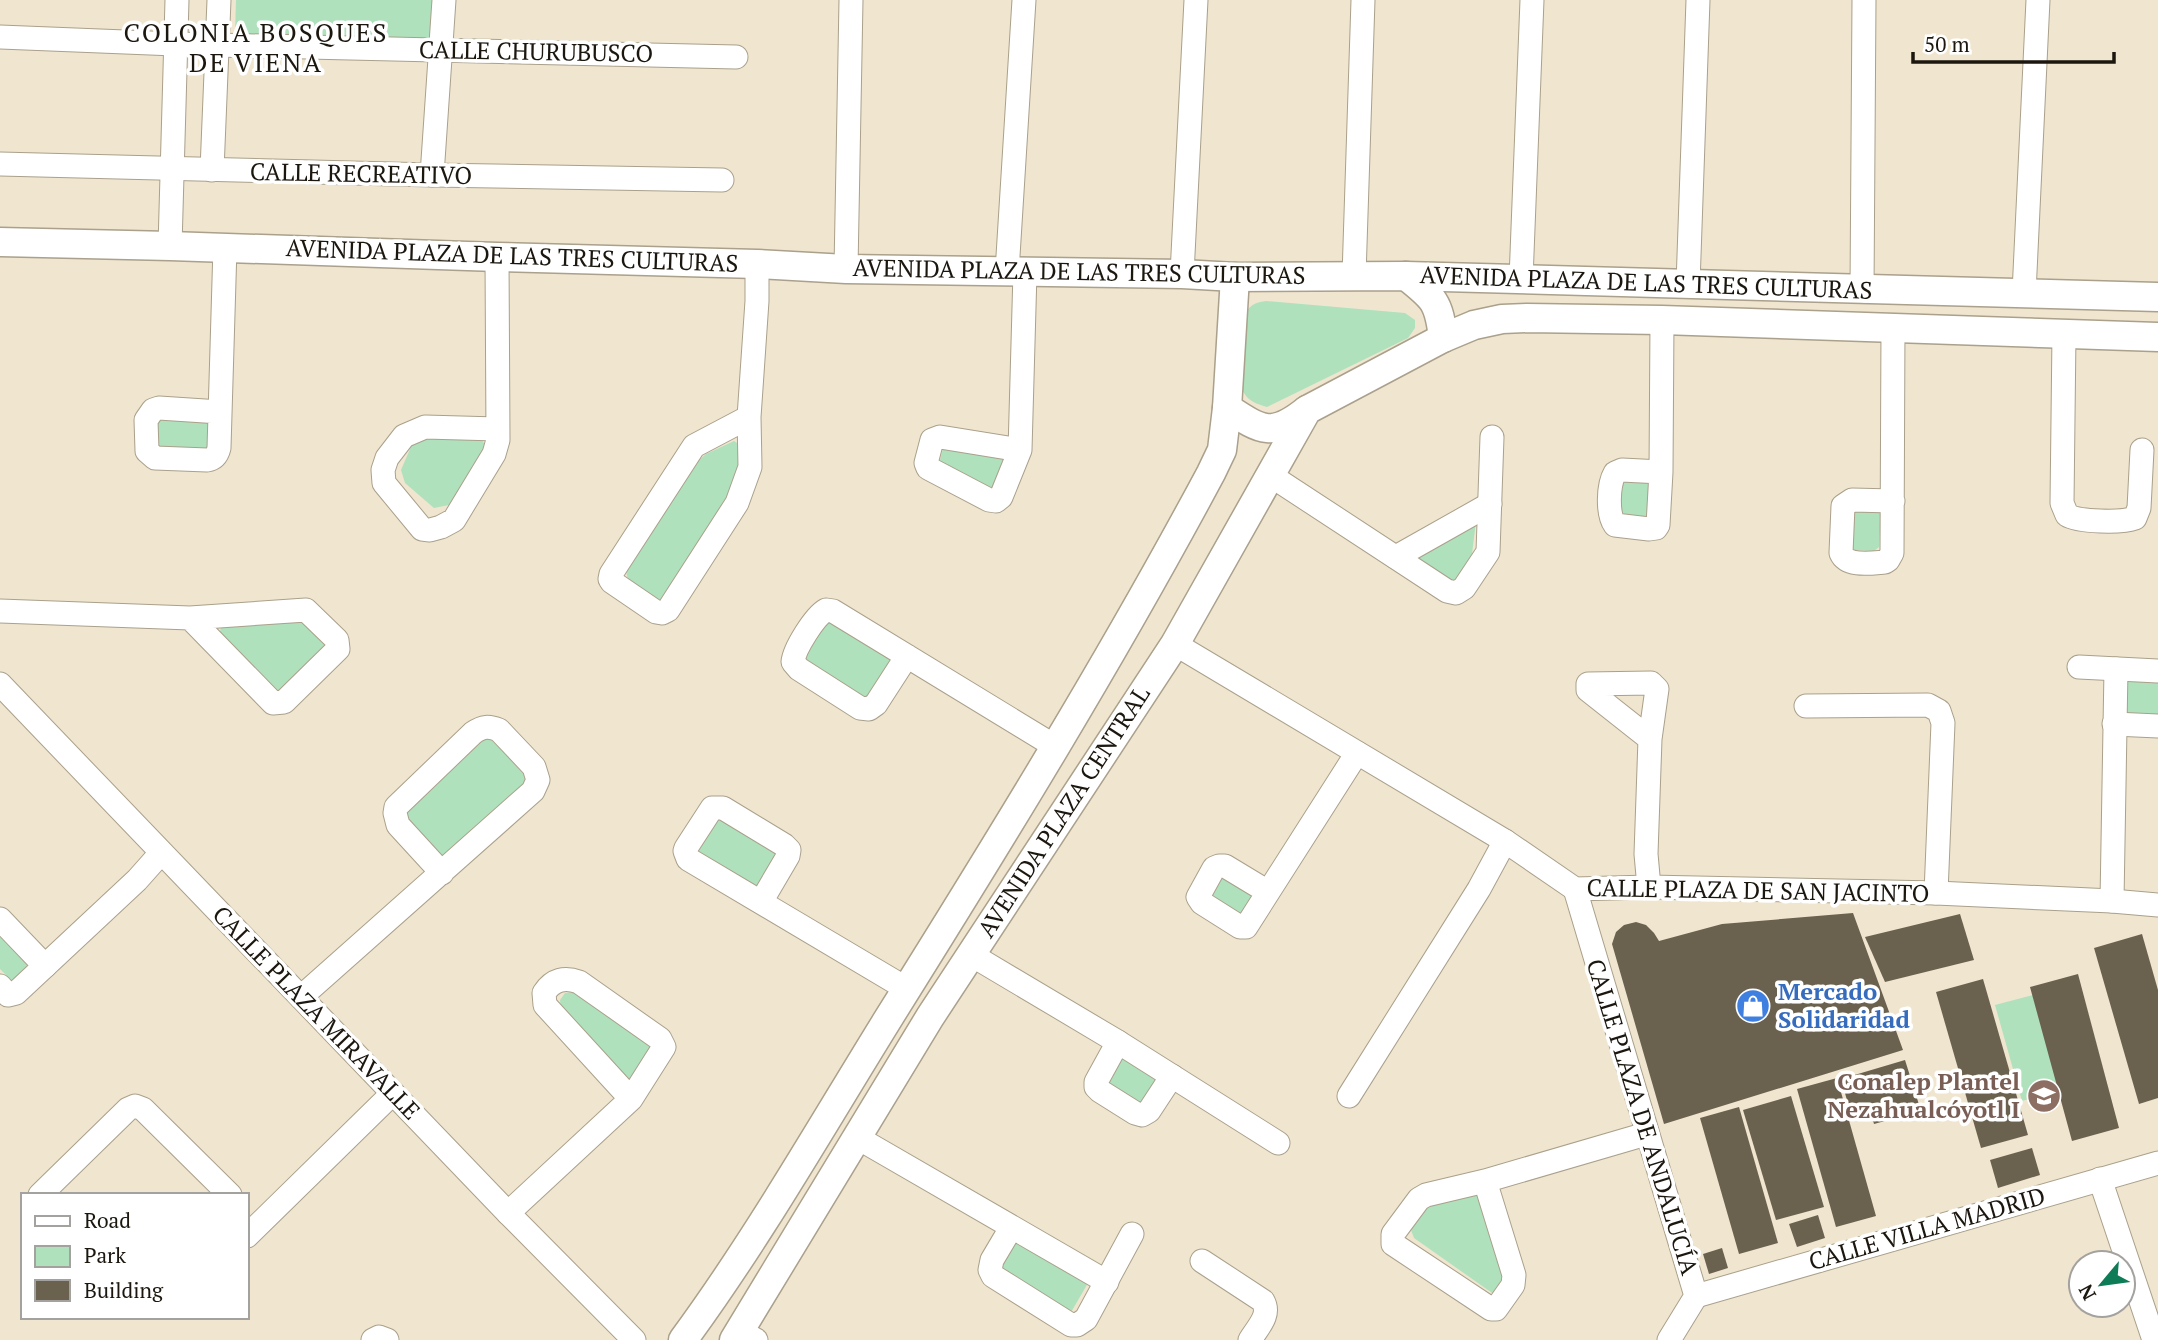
<svg xmlns="http://www.w3.org/2000/svg" width="2158" height="1340" font-family="'PT Serif',serif">
  <style>
    .green { fill: #afe1bd }
    .building { fill: #6b614f }
    .lines { fill: none; stroke-linecap: round; stroke-linejoin: round }
    .minor-casing { stroke: #aaa08b; stroke-width: 25 }
    .tertiary-casing { stroke: #aaa08b; stroke-width: 31 }
    .minor { stroke: #fff; stroke-width: 23 }
    .tertiary { stroke: #fff; stroke-width: 28 }
    .labels { text-anchor: middle; stroke-width: 7; stroke-linejoin: round; paint-order: stroke }
    .street-label { font-size: 24px; fill: #1b170f; stroke: #fff }
    .shop-label { font-size: 24px; font-weight: bold; fill: #366cbe; stroke: #fff; text-anchor: start }
    .education-label { font-size: 24px; font-weight: bold; fill: #785e54; stroke: #fff; text-anchor: end }
    .neighbourhood-label { font-size: 26px; letter-spacing: 2px; fill: #1b170f; stroke: #fff }
  </style>
  <rect width="100%" height="100%" fill="#f0e5cf"/>
  <g class="green">
    <polygon points="236,0 436,0 435,41 235,34"/>
    <path d="M 1266,301 L 1405,313 L 1415,320 L 1415,328 L 1408,338 L 1267,407 C 1258,404 1249,402 1244,393 C 1237,381 1240,323 1247,311 C 1251,304 1258,302 1266,301 Z"/>
    <polygon points="158,419 209,422 207,450 157,447"/>
    <polygon points="425,437 479,437 484,443 485,453 449,505 434,508 405,483 401,470 413,442"/>
    <polygon points="734,441 740,445 741,477 669,596 660,600 628,580 626,571 699,460 706,454"/>
    <polygon points="943,448 1008,458 994,490 939,464"/>
    <polygon points="1651,479 1656,519 1618,516 1620,481"/>
    <polygon points="1875,507 1881,513 1879,547 1874,551 1847,550 1842,511"/>
    <polygon points="1476,521 1472,554 1454,582 1415,556"/>
    <polygon points="827,619 892,660 867,700 801,659"/>
    <polygon points="304,622 326,641 326,651 281,693 219,635 222,624"/>
    <polygon points="2125,680 2158,681 2158,716 2124,713"/>
    <polygon points="486,734 529,779 442,859 401,813"/>
    <polygon points="713,814 779,855 758,890 692,850"/>
    <polygon points="1221,875 1258,897 1246,919 1208,897"/>
    <polygon points="0,927 33,961 12,981 0,969"/>
    <polygon points="574,992 654,1047 633,1079 623,1081 561,1009 560,1000 565,993"/>
    <polygon points="2033,995 2059,1090 2022,1101 1995,1005"/>
    <polygon points="1124,1053 1162,1075 1143,1107 1106,1086"/>
    <polygon points="1478,1191 1508,1275 1495,1295 1414,1238 1411,1230 1428,1206"/>
    <polygon points="1016,1240 1088,1283 1070,1314 997,1271"/>
  </g>
  <g class="building">
    <polygon points="1853,913 1903,1050 1664,1124 1612,944 1616,932 1624,925 1636,922 1646,925 1654,933 1659,941 1722,924"/>
    <polygon points="1960,914 1974,960 1885,982 1865,937"/>
    <polygon points="2142,934 2158,990 2158,1098 2139,1104 2094,948"/>
    <polygon points="2078,974 2119,1128 2072,1141 2030,987"/>
    <polygon points="1983,979 2028,1135 1981,1148 1936,992"/>
    <polygon points="1905,1060 1921,1111 1874,1124 1869,1105 1850,1111 1841,1079"/>
    <polygon points="1837,1078 1876,1216 1836,1227 1797,1089"/>
    <polygon points="1791,1096 1824,1207 1776,1220 1743,1110"/>
    <polygon points="1739,1107 1778,1243 1739,1254 1700,1118"/>
    <polygon points="2032,1148 2040,1175 1998,1188 1990,1160"/>
    <polygon points="1818,1215 1825,1238 1797,1247 1789,1224"/>
    <polygon points="1722,1248 1728,1268 1709,1274 1703,1254"/>
  </g>
  <g class="lines">
    <g class="minor-casing">
      <g id="minor">
        <polyline points="0,37 175,44 736,57"/>
        <polyline points="0,164 432,175 722,180"/>
        <polyline points="212,170 219,0"/>
        <polyline points="432,175 444,0"/>
        <polyline points="170,246 177,0"/>
        <polyline points="497,257 498,440 494,454 454,520 441,527 430,530 422,529 384,483 383,470 387,458 404,436 425,427 497,429"/>
        <polyline points="846,269 851,0"/>
        <polyline points="1007,272 1024,0"/>
        <polyline points="1182,274 1196,0"/>
        <polyline points="1354,276 1363,0"/>
        <polyline points="1521,279 1532,0"/>
        <polyline points="1688,284 1698,0"/>
        <polyline points="1862,290 1864,0"/>
        <polyline points="2024,293 2038,0"/>
        <path d="M 2064,334 L 2062,503 L 2067,515 C 2078,522 2122,523 2135,518 L 2139,508 L 2142,450"/>
        <path d="M 220,412 L 159,408 L 153,410 L 146,420 L 147,451 L 155,458 L 207,460 C 214,459 217,456 219,448 L 225,247"/>
        <polyline points="749,417 694,446 611,574 610,579 612,582 656,612 662,613 668,610 737,503 750,467 749,417 757,301 757,264"/>
        <polyline points="1020,450 940,437 932,440 926,463 928,468 989,500 996,501 1001,497 1020,450 1025,272"/>
        <path d="M 1661,472 L 1622,470 L 1615,473 C 1608,485 1607,514 1615,525 L 1649,529 L 1656,528 L 1658,525 L 1661,472 L 1662,320"/>
        <polyline points="1270,475 1447,591 1456,593 1464,588 1488,552 1492,437"/>
        <path d="M 1893,501 L 1852,500 L 1843,506 L 1841,553 C 1847,567 1871,563 1885,562 L 1888,560 L 1892,553 L 1893,327"/>
        <polyline points="1396,557 1490,504"/>
        <polyline points="0,611 190,618 306,610 337,640 338,649 284,702 273,703 190,618"/>
        <polyline points="1175,644 1505,841 1575,889 1649,887 1936,893 2112,901 2158,905"/>
        <path d="M 907,656 L 876,704 L 869,709 L 860,708 L 799,669 L 793,662 C 794,649 815,616 826,610 L 833,611 L 1056,747"/>
        <polyline points="2079,667 2158,671"/>
        <polyline points="0,684 508,1213 634,1340"/>
        <polyline points="1806,706 1928,705 1939,711 1943,723 1936,893"/>
        <polyline points="2114,724 2158,726"/>
        <polyline points="1649,887 1646,854 1650,739 1657,689 1651,683 1588,684 1588,690 1650,739"/>
        <polyline points="1575,889 1696,1296 1669,1340"/>
        <polyline points="1268,892 1225,866 1219,866 1214,868 1198,897 1202,903 1240,927 1246,927 1357,753"/>
        <polyline points="2112,901 2116,669"/>
        <polyline points="761,902 788,856 789,850 784,845 723,808 712,808 686,848 685,851 688,859 907,989"/>
        <polyline points="0,919 45,966"/>
        <polyline points="970,954 1118,1042 1278,1143"/>
        <polyline points="0,986 8,995 16,993 137,880 161,853"/>
        <path d="M 301,997 L 533,791 L 538,780 L 534,767 L 499,730 C 489,726 483,726 473,733 L 396,807 L 395,813 L 398,825 L 442,873"/>
        <polyline points="1118,1042 1096,1082 1096,1087 1100,1091 1135,1113 1142,1115 1149,1111 1172,1076"/>
        <polyline points="1349,1096 1479,889 1505,841"/>
        <polyline points="858,1138 1107,1282"/>
        <polyline points="2100,1179 2154,1340"/>
        <polyline points="1485,1181 1514,1275 1513,1285 1496,1309 1491,1309 1393,1244 1393,1234 1419,1199 1426,1195 1485,1181 1646,1134"/>
        <polyline points="40,1195 128,1109 135,1106 143,1109 230,1195"/>
        <path d="M 508,1213 L 631,1099 L 664,1047 L 660,1039 L 579,982 C 565,977 553,979 544,993 L 545,1005 L 631,1099"/>
        <polyline points="1011,1228 992,1260 990,1270 993,1276 1071,1325 1077,1325 1086,1319 1132,1234"/>
        <polyline points="247,1236 393,1093"/>
        <path d="M 1202,1261 L 1263,1301 C 1271,1315 1258,1327 1250,1340"/>
        <polyline points="1696,1296 2158,1163"/>
        <polyline points="740,1331 756,1340"/>
        <polyline points="373,1340 379,1337 387,1340"/>
      </g>
    </g>
    <g class="tertiary-casing">
      <g id="tertiary">
        <polyline points="0,242 170,246 497,257 757,264 846,269 1182,274 1235,277 1406,276 2158,297"/>
        <path d="M 1406,276 C 1434,298 1439,302 1443,338"/>
        <path d="M 1227,408 C 1262,431 1272,438 1307,410"/>
        <path d="M 683,1340 C 758,1238 821,1127 888,1019 C 1000,840 1111,660 1211,473 L 1222,450 L 1227,408 L 1235,277"/>
        <polyline points="734,1340 930,1017 1175,644 1307,410 1443,338 1474,325 1502,319 1527,318 1662,320 2158,337"/>
      </g>
    </g>
    <use href="#minor" class="minor"/>
    <use href="#tertiary" class="tertiary"/>
  </g>
  <defs>
    <g id="shop-disc" transform="scale(1.75)"><circle r="9.5" fill="#3f7fe0" stroke="#fff"/><path d="M-5-2.5h2.3a2.7 3.5 0 0 1 5.4 0H5L5.5 6h-11ZM-1.5-2.5h3a1.5 2.3 0 0 0-3 0Z" fill="#fff"/></g>
    <g id="school-disc" transform="scale(1.75)"><circle r="9.5" fill="#8d6e63" stroke="#fff"/><path d="M0-5L7-2L0 1L-7-2ZM-4 1L0 2.5L4 1V4Q0 6-4 4Z" fill="#fff"/></g>
  </defs>
  <g fill-rule="evenodd">
    <use href="#shop-disc" x="1753" y="1006"/>
    <use href="#school-disc" x="2044" y="1096"/>
  </g>
  <g class="labels">
    <g class="street-label">
      <text transform="translate(536 52) rotate(1)" y="8">CALLE CHURUBUSCO</text>
      <text transform="translate(361 174) rotate(1)" y="8">CALLE RECREATIVO</text>
      <text transform="translate(512 256) rotate(2)" y="8">AVENIDA PLAZA DE LAS TRES CULTURAS</text>
      <text transform="translate(1079 272) rotate(1)" y="8">AVENIDA PLAZA DE LAS TRES CULTURAS</text>
      <text transform="translate(1646 283) rotate(2)" y="8">AVENIDA PLAZA DE LAS TRES CULTURAS</text>
      <text transform="translate(1064 812) rotate(-57)" y="8">AVENIDA PLAZA CENTRAL</text>
      <text transform="translate(1758 891) rotate(1)" y="8">CALLE PLAZA DE SAN JACINTO</text>
      <text transform="translate(316 1013) rotate(46)" y="8">CALLE PLAZA MIRAVALLE</text>
      <text transform="translate(1642 1117) rotate(73)" y="8">CALLE PLAZA DE ANDALUCÍA</text>
      <text transform="translate(1927 1229) rotate(-16)" y="8">CALLE VILLA MADRID</text>
    </g>
    <g class="shop-label">
      <text x="1778" y="1000">Mercado<tspan x="1778" dy="28">Solidaridad</tspan></text>
    </g>
    <g class="education-label">
      <text x="2020" y="1090">Conalep Plantel<tspan x="2020" dy="28">Nezahualcóyotl I</tspan></text>
    </g>
    <g class="neighbourhood-label">
      <text x="256" y="42">COLONIA BOSQUES<tspan x="256" dy="30">DE VIENA</tspan></text>
    </g>
  </g>
  <rect x="21" y="1193" width="228" height="126" fill="#ffffff" stroke="#a4a29f" stroke-width="2"/>
  <rect x="35" y="1216" width="35" height="10" fill="#ffffff" stroke="#a4a29f" stroke-width="2"/>
  <text x="84" y="1228" font-size="21" fill="#1b170f">Road</text>
  <rect x="35" y="1246" width="35" height="21" fill="#afe1bd" stroke="#a4a29f" stroke-width="2"/>
  <text x="84" y="1263" font-size="21" fill="#1b170f">Park</text>
  <rect x="35" y="1280" width="35" height="21" fill="#6b614f" stroke="#a4a29f" stroke-width="2"/>
  <text x="84" y="1298" font-size="21" fill="#1b170f">Building</text>
  <g transform="translate(2102 1284) rotate(241)"><circle r="33" fill="#ffffff" stroke="#a4a29f" stroke-width="2"/>
  <path d="M0-5L12 26L0 18L-12 26Z" fill="#0d7c57"/>
  <text y="-10" font-size="19" font-weight="bold" text-anchor="middle" fill="#1b170f">N</text>
  </g>
  <path d="M1913 52v10h201v-10" fill="none" stroke="#1b170f" stroke-width="3.5"/>
  <text x="1924" y="52" font-size="21" fill="#1b170f" stroke="#ffffff" stroke-width="5" paint-order="stroke">50 m</text>
</svg>
